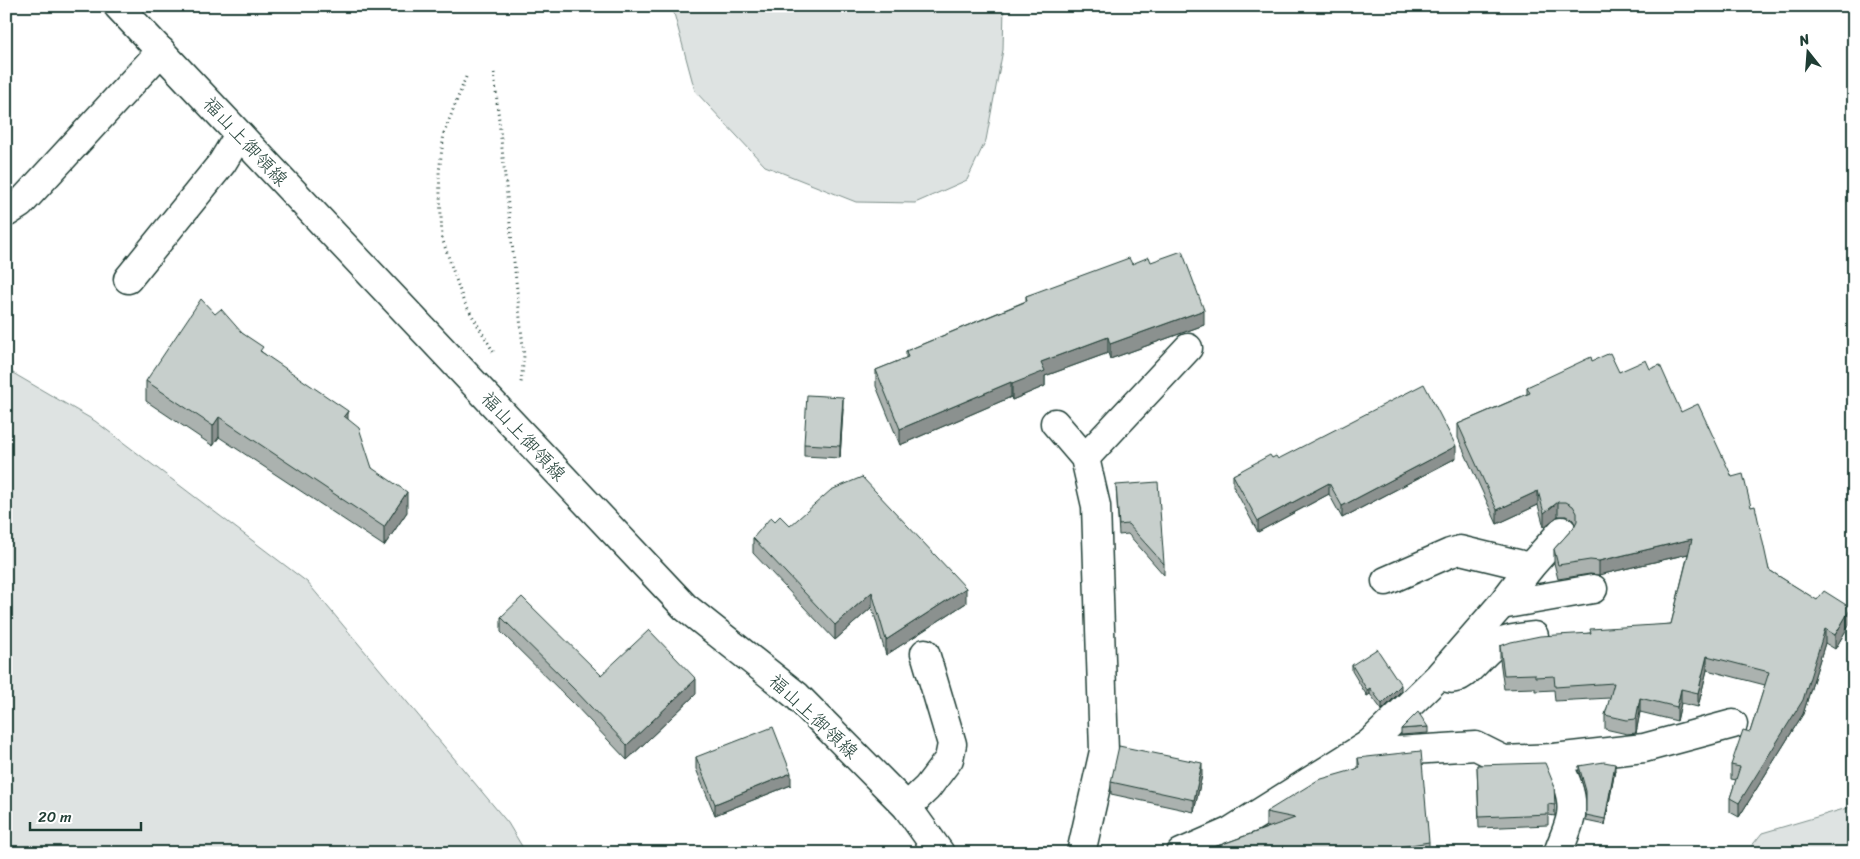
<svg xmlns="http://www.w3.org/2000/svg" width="1860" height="859" font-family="Sriracha,'Klee One',sans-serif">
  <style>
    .green { fill: #dee3e2; stroke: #7e908b }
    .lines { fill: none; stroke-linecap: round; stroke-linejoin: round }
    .minor-casing { stroke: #1f3d34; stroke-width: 31 }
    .secondary-casing { stroke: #1f3d34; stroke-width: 31 }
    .path { stroke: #1f3d34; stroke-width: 3; stroke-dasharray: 1 4; stroke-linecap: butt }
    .minor { stroke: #fff; stroke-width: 28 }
    .secondary { stroke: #fff; stroke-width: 28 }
    .wall { fill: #abb2af; stroke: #1f3d34 }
    .shaded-wall { fill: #8b918f; stroke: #1f3d34 }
    .building { fill: #c7cfcc; stroke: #1f3d34 }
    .labels { text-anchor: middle; stroke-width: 5; stroke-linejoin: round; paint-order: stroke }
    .street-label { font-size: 19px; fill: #1f3d34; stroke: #fff }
  </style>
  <rect width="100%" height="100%" fill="#fff"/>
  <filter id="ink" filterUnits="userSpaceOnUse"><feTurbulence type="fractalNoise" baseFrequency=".02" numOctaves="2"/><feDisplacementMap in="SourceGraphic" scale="10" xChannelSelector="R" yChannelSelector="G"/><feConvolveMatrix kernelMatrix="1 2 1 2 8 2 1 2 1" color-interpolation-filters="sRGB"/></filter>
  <g filter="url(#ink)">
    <g class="green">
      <polygon points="672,6 1004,6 1003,50 986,140 967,180 915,203 856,202 765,166 695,91"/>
      <polygon points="6,369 95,421 307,582 508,823 526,853 6,853"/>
      <polygon points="1854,806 1854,853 1746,853 1762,833"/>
    </g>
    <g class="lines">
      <g class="minor-casing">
        <g id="minor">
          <polyline points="6,213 20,204 161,51"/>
          <polyline points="128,279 222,163 239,135"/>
          <polyline points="1055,423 1085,458 1096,506 1104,751 1081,853"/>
          <polyline points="1085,458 1188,348"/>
          <polyline points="1386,581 1450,553 1460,550 1530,567"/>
          <polyline points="1501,605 1593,589"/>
          <path d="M 1448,678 C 1463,683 1480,655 1492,647 C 1503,639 1520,638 1534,636"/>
          <polyline points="1369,744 1380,752 1476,746 1504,760 1554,758 1644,748 1733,724"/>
          <path d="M 1554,758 C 1564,775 1574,794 1571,815 C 1569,827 1562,841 1558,853"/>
          <polyline points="907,807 927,788 949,759 952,744 925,653"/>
          <polyline points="1181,853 1229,832 1369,744 1439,676 1501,605 1530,567 1562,531"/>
        </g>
      </g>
      <g class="secondary-casing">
        <polyline id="secondary" points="118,6 685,607 797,696 907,807 940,853"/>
      </g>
      <g class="path">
        <polyline points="494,73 524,356 521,383"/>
        <polyline points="466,77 444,133 439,172 442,238 463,300 494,353"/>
      </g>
      <use href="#minor" class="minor"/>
      <use href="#secondary" class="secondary"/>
    </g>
    <g class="wall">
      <polygon points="1151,262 1204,325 1110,359 1108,353 1045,376 1045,386 1012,400 1011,397 900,445 876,386 876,370 906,358 906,351 1026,301 1026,296 1132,264"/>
      <polygon points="215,314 242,333 263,353 348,419 372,468 407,512 384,546 219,437 213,446 146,401 146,381"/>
      <polygon points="1592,361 1619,372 1650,369 1681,412 1732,477 1751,507 1769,570 1851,622 1835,649 1825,643 1803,714 1739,817 1730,812 1730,798 1736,780 1731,779 1731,765 1750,732 1765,685 1707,670 1698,707 1681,703 1677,721 1640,712 1636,733 1627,734 1605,729 1605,715 1610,698 1555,701 1554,690 1535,691 1535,688 1504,689 1500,660 1500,646 1590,633 1671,624 1688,554 1599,575 1590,574 1558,579 1554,563 1554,549 1574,527 1575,524 1573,520 1566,516 1558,516 1544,527 1538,505 1497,524 1458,438 1458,424 1527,394 1527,387"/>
      <polygon points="843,409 840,458 804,456 804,444"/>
      <polygon points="1272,458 1278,459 1456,458 1342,518 1329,494 1258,532 1233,486 1233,475"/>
      <polygon points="1116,485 1164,564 1164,575 1128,534 1119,535"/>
      <polygon points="775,521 790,526 966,603 886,655 872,607 835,640 753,553 753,538"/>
      <polygon points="501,617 601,675 696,694 627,760 573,703 501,632"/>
      <polygon points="1352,665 1401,691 1382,710 1370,694 1367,696 1352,671"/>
      <polygon points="1428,727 1428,733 1401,735 1401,729"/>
      <polygon points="696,757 791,785 715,815 696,769"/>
      <polygon points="1358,758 1429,842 1429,853 1198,853 1269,827 1266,827 1266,812 1358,768"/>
      <polygon points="1477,765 1554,785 1555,816 1548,815 1548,825 1479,828"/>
      <polygon points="1579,766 1615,770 1605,825 1586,821 1586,796 1579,772"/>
      <polygon points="1202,775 1194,812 1111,794 1111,782"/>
    </g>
    <g class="shaded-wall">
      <polygon points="1204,310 1204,325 1110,359 1110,344"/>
      <polygon points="1108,337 1108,353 1045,376 1045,386 1012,400 1012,384 1041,362"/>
      <polygon points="1011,382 1011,397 900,445 900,429"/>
      <polygon points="843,397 843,409 840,458 840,446"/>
      <polygon points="348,411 348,430 344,416"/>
      <polygon points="219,417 219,437 213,446 213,426"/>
      <polygon points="1456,446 1456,458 1342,518 1342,506"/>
      <polygon points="1329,483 1329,494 1258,532 1258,521"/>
      <polygon points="1538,491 1538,505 1497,524 1497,510"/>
      <polygon points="407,492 407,512 384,546 384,527"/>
      <polygon points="1558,502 1558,516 1544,527 1544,513"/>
      <polygon points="1692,539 1692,553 1599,575 1599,561"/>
      <polygon points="966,588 966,603 886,655 886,640"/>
      <polygon points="872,592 872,607 835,640 835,625"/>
      <polygon points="1851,608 1851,622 1835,649 1835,635"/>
      <polygon points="1825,629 1825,643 1803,714 1739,817 1739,803"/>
      <polygon points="1707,656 1707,670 1698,707 1698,693"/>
      <polygon points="696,679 696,694 627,760 627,745"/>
      <polygon points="1401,685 1401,691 1382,710 1382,704"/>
      <polygon points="1370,688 1370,694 1367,696 1367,690"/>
      <polygon points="1681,689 1681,703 1677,721 1677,707"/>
      <polygon points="1640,698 1640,712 1636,733 1636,719"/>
      <polygon points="1202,763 1202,775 1194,812 1194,800"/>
      <polygon points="1615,764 1615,770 1605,825 1605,819"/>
      <polygon points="791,773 791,785 715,815 715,804"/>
    </g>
    <g class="building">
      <polygon points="1182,251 1204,310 1110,344 1108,337 1041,362 1045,371 1012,384 1011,382 900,429 876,370 908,357 906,351 1027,301 1026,296 1129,258 1132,264 1149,257 1151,262"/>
      <polygon points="201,299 215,314 221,309 242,333 263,347 260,351 348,411 344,416 359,428 372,468 407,492 384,527 219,417 213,426 146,381"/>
      <polygon points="1610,353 1619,372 1646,360 1650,369 1660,365 1681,412 1698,404 1732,477 1743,474 1751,507 1755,506 1769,570 1817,600 1824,591 1851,608 1835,635 1825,629 1803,700 1739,803 1730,798 1740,767 1731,765 1743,730 1750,732 1769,672 1707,656 1698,693 1681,689 1677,707 1640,698 1636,719 1627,720 1605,715 1614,683 1555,687 1554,676 1535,677 1535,674 1504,675 1500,646 1511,642 1540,636 1591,633 1590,629 1671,624 1692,539 1599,561 1590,560 1558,565 1554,549 1574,527 1577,521 1577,513 1573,506 1566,502 1558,502 1544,513 1538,491 1497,510 1458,424 1530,393 1527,387 1591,357 1592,361"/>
      <polygon points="1424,384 1456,446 1342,506 1329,483 1258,521 1233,475 1270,455 1272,458 1276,456 1278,459"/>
      <polygon points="807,395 843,397 840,446 804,444"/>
      <polygon points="862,477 966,588 886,640 872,592 835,625 753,538 771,517 775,521 780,516 790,526 831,490"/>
      <polygon points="1158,482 1164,564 1128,524 1119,525 1116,485"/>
      <polygon points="522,597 601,675 649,630 696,679 627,745 573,688 501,617"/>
      <polygon points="1377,649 1401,685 1382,704 1370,688 1367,690 1352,665"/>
      <polygon points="1418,712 1428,727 1401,729"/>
      <polygon points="773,727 791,773 715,804 696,757"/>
      <polygon points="1119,746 1202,763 1194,800 1111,782"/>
      <polygon points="1421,751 1429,842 1362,853 1198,853 1295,818 1266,812 1318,780 1360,768 1358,758"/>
      <polygon points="1604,762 1615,764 1605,819 1586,815 1586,791 1579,766"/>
      <polygon points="1545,763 1554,785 1555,805 1548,804 1548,814 1479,817 1477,765"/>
    </g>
  </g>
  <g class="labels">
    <g class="street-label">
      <text transform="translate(246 141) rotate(47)" y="7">福山上御領線</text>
      <text transform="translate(524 436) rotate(47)" y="7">福山上御領線</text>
      <text transform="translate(814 716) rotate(43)" y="7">福山上御領線</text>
    </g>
  </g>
  <rect width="1860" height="859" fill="none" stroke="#fff" stroke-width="25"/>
  <rect x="12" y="12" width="1835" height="834" fill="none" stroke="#1f3d34" stroke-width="2" filter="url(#ink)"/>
  <g transform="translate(1808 52) rotate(343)" stroke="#ffffff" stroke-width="4" paint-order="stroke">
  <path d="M0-4L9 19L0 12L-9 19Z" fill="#1f3d34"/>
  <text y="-8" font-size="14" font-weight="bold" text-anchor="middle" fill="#1f3d34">N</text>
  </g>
  <path d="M30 822v8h111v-8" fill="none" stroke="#1f3d34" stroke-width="2.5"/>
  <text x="38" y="822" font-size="15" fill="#1f3d34" stroke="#ffffff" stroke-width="4" paint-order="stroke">20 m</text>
</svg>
